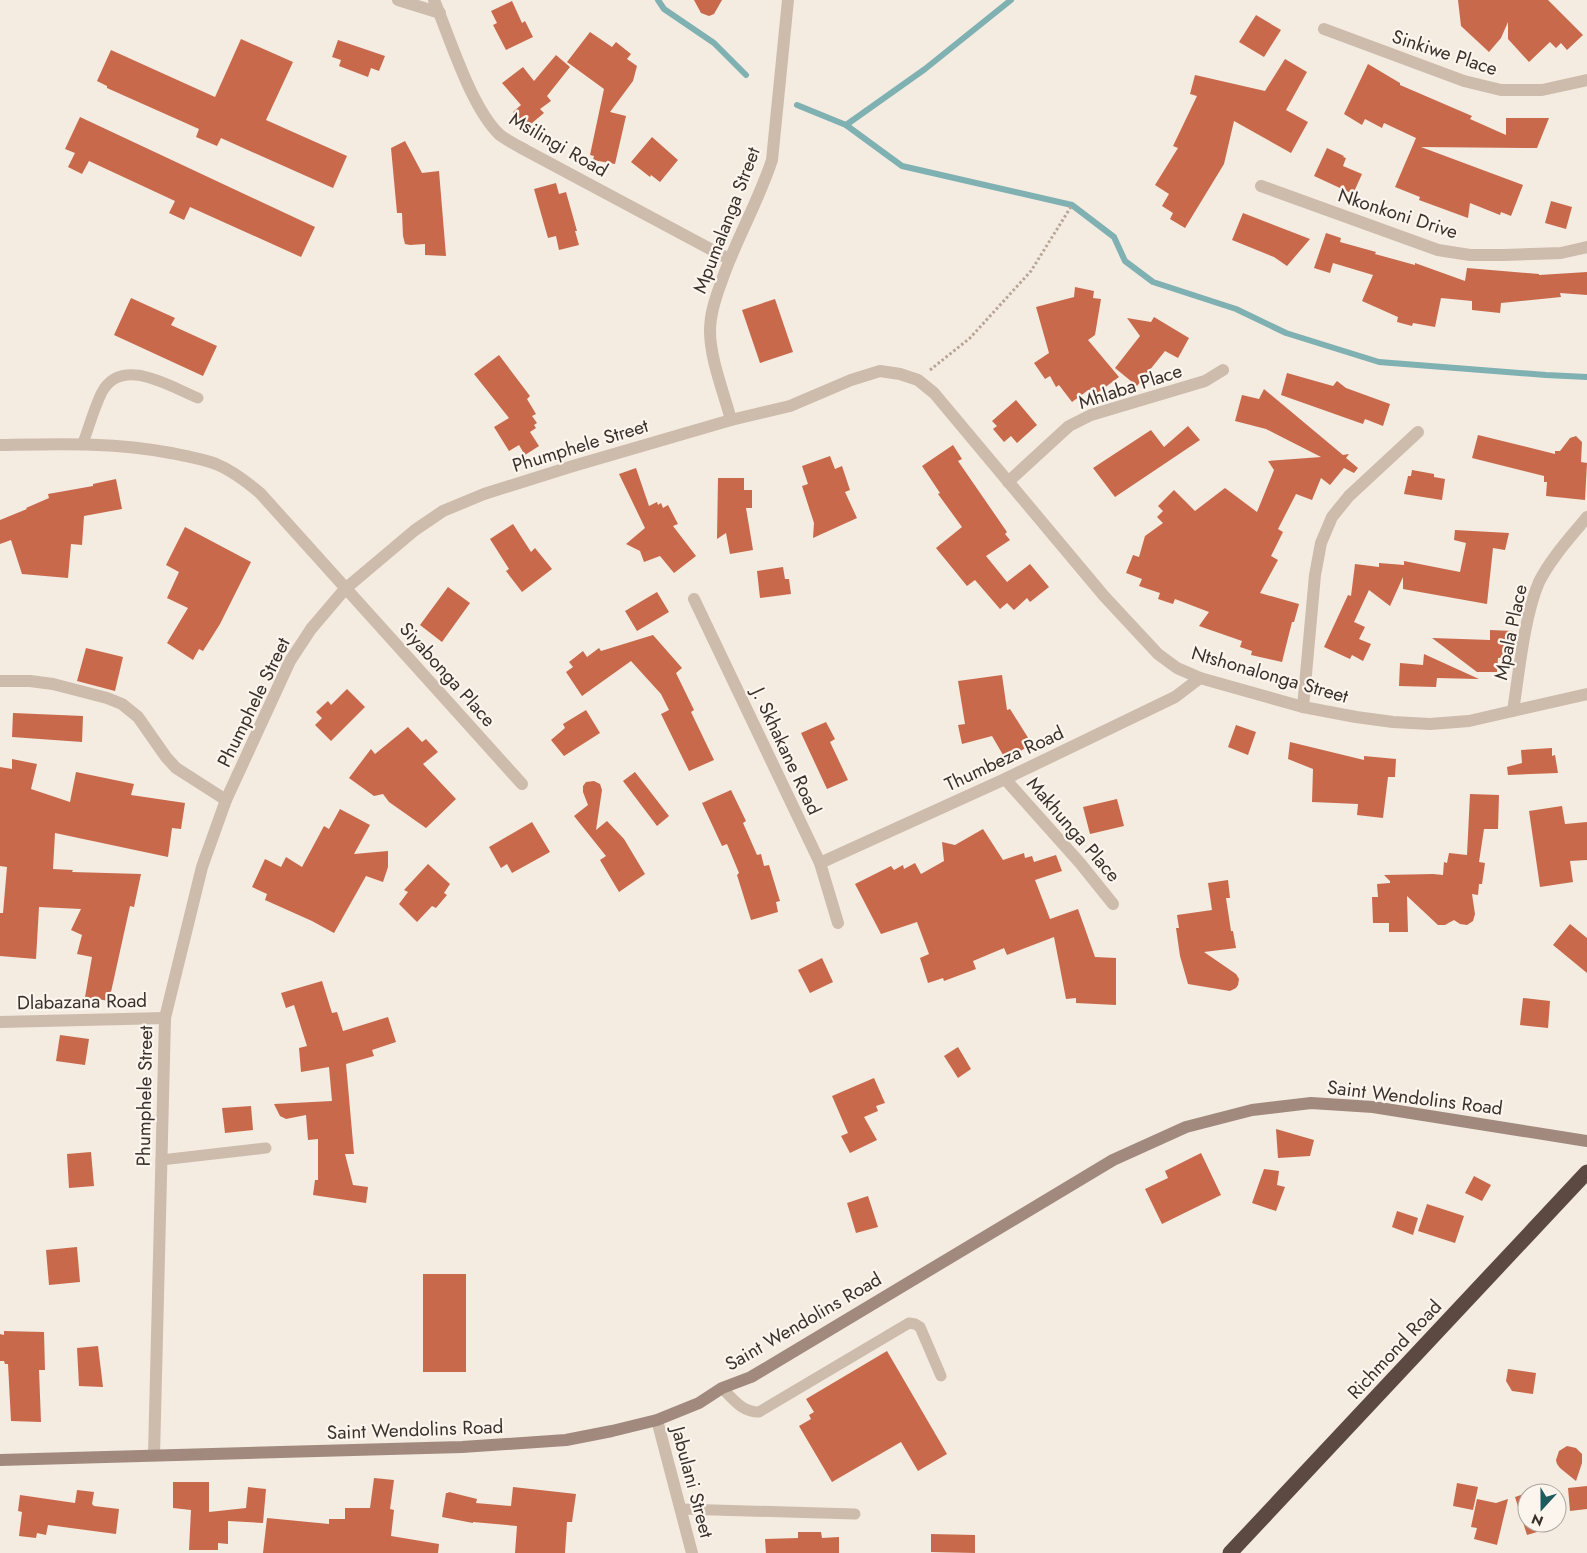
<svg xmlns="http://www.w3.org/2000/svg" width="1587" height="1553" font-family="Jost,sans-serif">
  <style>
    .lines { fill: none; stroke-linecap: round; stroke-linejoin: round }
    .stream { stroke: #7fb0b2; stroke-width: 6 }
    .building { fill: #c8694b }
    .path { stroke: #b9a596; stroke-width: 3; stroke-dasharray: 2.5 2.5; stroke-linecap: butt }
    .lane { stroke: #cdbbac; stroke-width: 11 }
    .street { stroke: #cdbbac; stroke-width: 12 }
    .secondary { stroke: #a18a7d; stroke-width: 12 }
    .highway { stroke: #5c4a42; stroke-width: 15 }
    .labels { text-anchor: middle; stroke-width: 4.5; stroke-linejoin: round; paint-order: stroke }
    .street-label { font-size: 19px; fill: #3b302b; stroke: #fbf5ee }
  </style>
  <rect width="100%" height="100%" fill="#f4ebe1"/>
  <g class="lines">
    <g class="stream">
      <polyline points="658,0 664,9 714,43 746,75"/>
      <polyline points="797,105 846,125 902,166 1072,205 1114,237 1125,261 1153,282 1236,309 1286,333 1379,362 1546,375 1587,377"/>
      <polyline points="846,125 925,69 1011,0"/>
    </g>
  </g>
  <g class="building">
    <polygon points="694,0 722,0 714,14 709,16 701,13"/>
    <polygon points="1458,0 1548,0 1583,35 1567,50 1561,43 1556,48 1550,42 1529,62 1508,39 1508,22 1501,38 1489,52 1461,26"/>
    <polygon points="512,1 522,23 525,21 533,37 506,50 493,25 497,23 491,11"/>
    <polygon points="1256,15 1281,30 1264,57 1239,42"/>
    <polygon points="590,32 612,47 616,42 631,54 627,59 637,66 633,81 610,112 626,116 615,164 593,160 594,156 590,155 604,89 567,62"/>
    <polygon points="241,39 293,62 266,120 347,156 333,188 221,138 217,146 196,137 199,129 107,88 107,86 97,81 111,50 215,97"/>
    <polygon points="338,40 385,56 379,71 371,68 368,77 339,66 341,60 332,57"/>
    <polygon points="556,55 570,67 547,96 551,101 540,109 544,113 526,128 513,112 521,105 502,83 523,67 534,81"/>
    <polygon points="1285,59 1307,72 1286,110 1308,122 1291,153 1234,121 1224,164 1185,228 1170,219 1173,213 1162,206 1169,194 1155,185 1178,148 1173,146 1197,96 1190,94 1195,75 1265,91"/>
    <polygon points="1368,64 1400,83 1400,85 1472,116 1470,119 1506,135 1506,118 1549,118 1537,148 1421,147 1523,185 1511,216 1501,212 1500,215 1470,203 1468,218 1419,200 1420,197 1395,187 1416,138 1384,123 1382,128 1365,119 1362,125 1344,114"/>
    <polygon points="80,117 315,227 301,257 190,207 184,220 169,213 175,201 89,161 82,174 68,167 75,153 65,149"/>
    <polygon points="652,137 678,160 660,182 651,175 650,177 631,162"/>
    <polygon points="405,141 422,173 439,171 446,256 425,255 425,244 410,245 405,244 403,236 402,213 397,213 391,148"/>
    <polygon points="1327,148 1344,156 1343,157 1346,158 1343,166 1362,174 1353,194 1314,176"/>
    <polygon points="556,183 559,194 566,192 577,231 575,231 579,245 559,250 556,236 548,238 534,189"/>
    <polygon points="1551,201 1572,207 1566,229 1545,223"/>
    <polygon points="1243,213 1310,239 1287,266 1274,257 1232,240"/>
    <polygon points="1326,233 1341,238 1340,242 1376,252 1375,254 1415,265 1415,263 1465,281 1467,268 1539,274 1539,275 1587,272 1587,295 1560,293 1561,297 1501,303 1500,313 1472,310 1472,301 1441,298 1435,327 1413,323 1412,326 1397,322 1398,317 1362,301 1373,275 1333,263 1330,273 1314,268"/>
    <polygon points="1075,287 1094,291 1093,298 1101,299 1095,335 1088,340 1119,377 1092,397 1087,391 1072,402 1059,385 1056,387 1050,376 1045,379 1034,363 1049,353 1036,307 1074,297"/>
    <polygon points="131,298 175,318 171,325 217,346 203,376 114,335"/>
    <polygon points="775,299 793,352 760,363 742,310"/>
    <polygon points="1154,317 1189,338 1178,358 1165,351 1137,386 1115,368 1140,336 1127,318 1151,322"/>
    <polygon points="499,355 530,396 527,399 536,414 532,416 537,423 534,425 536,428 530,432 539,446 525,455 519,445 509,451 494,427 509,418 474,374"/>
    <polygon points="1287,373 1333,386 1337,381 1346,388 1390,404 1383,426 1365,419 1363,424 1281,395"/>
    <polygon points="1264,389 1343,455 1349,454 1346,458 1358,468 1354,473 1344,468 1330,485 1321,478 1312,500 1296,494 1278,529 1283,532 1271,556 1278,560 1260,593 1299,604 1294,622 1292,622 1282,662 1251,655 1252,651 1240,647 1242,641 1199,626 1209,612 1175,599 1173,604 1158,599 1160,593 1139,586 1142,579 1126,573 1133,555 1139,557 1145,536 1163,523 1157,517 1163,511 1158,506 1174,490 1195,511 1225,488 1257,512 1274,470 1268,461 1321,457 1266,429 1235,421 1242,395 1259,399"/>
    <polygon points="1016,400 1037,425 1017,443 1011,436 1004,442 993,429 997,426 992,421"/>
    <polygon points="1188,426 1200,440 1115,497 1093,468 1151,430 1164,447"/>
    <polygon points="1478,435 1555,454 1555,451 1560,451 1570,438 1576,436 1582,442 1581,462 1587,463 1585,500 1546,496 1547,482 1544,482 1544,476 1472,458"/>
    <polygon points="953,445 962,459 958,461 1007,532 1005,534 1010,540 986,556 1007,582 1030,564 1049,587 1030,602 1027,598 1014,610 1007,603 1000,609 975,580 967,586 936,548 962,527 938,494 940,493 922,466"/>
    <polygon points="830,456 835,469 842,466 850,490 845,492 857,518 813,538 814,523 802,486 808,484 802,466"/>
    <polygon points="636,468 649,506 657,502 658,505 661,503 663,508 668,505 678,524 673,526 696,556 674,573 660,556 644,562 640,551 626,544 645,528 619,474"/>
    <polygon points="1412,470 1434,474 1434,477 1445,479 1442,500 1404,494 1408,476 1411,476"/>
    <polygon points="718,478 744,478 744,490 752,490 752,508 746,508 753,550 730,554 726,533 717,539"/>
    <polygon points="116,479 122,509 84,516 82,545 71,544 68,578 22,574 11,540 0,544 0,520 27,509 26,508 49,498 48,494 93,486 93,484"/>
    <polygon points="513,524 531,552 535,548 552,569 522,592 506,571 509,569 490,539"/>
    <polygon points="185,527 251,562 220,624 203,651 199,649 193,660 167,643 188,608 167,598 179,572 166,565"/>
    <polygon points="1455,530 1509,533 1505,550 1493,548 1487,604 1403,589 1403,577 1390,606 1369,590 1354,622 1365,627 1359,639 1371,644 1363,661 1352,655 1350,659 1324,647 1348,595 1351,596 1355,564 1379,567 1379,563 1404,565 1404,561 1460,572 1466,543 1454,540"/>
    <polygon points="783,567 785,579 789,579 791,594 760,598 757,571"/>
    <polygon points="448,587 470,603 442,642 420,625"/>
    <polygon points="657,592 669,612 637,631 625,611"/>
    <polygon points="1490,630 1513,631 1512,658 1498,658 1497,672 1477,672 1432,638 1490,640"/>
    <polygon points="653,635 682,668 676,673 694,710 691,712 714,760 689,771 661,714 669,710 661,694 631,661 582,696 566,672 573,667 569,662 583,651 587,657 599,648 601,651"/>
    <polygon points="86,648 123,657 115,691 77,681"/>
    <polygon points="1424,654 1479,679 1478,679 1437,678 1436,687 1399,686 1400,663 1423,665"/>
    <polygon points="1002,675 1007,710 1010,709 1032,744 1006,760 992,736 962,744 958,725 965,724 958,681"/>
    <polygon points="347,689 365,707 331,741 315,725 322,718 316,712 328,701 331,705"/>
    <polygon points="586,710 600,733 564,756 551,740 565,728 563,724"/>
    <polygon points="13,713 83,716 82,742 12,737"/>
    <polygon points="826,722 835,739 830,742 848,780 827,789 801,733"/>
    <polygon points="1236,725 1256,732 1248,755 1228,747"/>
    <polygon points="408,727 422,742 426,739 438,752 423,764 456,799 426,828 389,802 383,794 374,796 349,778 371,749 375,754"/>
    <polygon points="1290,742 1364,760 1364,756 1396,759 1395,777 1388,777 1383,818 1357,815 1358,804 1312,802 1313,769 1288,759"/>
    <polygon points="1552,748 1552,756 1555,755 1558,773 1508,775 1507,767 1522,763 1521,750"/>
    <polygon points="12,759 37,764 31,789 70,802 76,772 134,784 131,795 185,803 181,829 172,828 168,857 55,833 53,869 73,870 72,872 141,874 134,907 130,906 109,1001 85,997 92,957 77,954 82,935 71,930 81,909 39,907 36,959 0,956 0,913 3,913 7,867 0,866 0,767 12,769"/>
    <polygon points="635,772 669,816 657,826 623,781"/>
    <polygon points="594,781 600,784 602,790 596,830 607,821 624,839 645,874 619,892 600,860 606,856 574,816 588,805 583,792 583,786 586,782"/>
    <polygon points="731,790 746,821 743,823 757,855 761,854 764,866 769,865 780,901 776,902 778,912 751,920 737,875 739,873 727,844 722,846 702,803"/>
    <polygon points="1470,794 1499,795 1498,829 1484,829 1479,862 1485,863 1482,884 1479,884 1478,895 1472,894 1475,914 1473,921 1467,925 1460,924 1454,920 1445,925 1438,925 1407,896 1408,932 1389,932 1389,923 1373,923 1372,897 1378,897 1377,884 1390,883 1390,881 1384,875 1433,874 1443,875 1444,862 1447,863 1449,853 1467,855"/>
    <polygon points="1117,799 1124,826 1090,834 1083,807"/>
    <polygon points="1562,806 1565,824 1587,822 1587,860 1570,861 1573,882 1540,887 1529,811"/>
    <polygon points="340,809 370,825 354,854 388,851 388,867 383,882 366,876 334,933 312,921 265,900 267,894 252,887 265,859 281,867 286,857 302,867 324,826 329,829"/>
    <polygon points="532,822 550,852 512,873 507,864 501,868 489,847"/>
    <polygon points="983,829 1003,860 1024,853 1025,858 1032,856 1034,862 1056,855 1062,871 1035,880 1050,919 1078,909 1095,957 1116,958 1116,1005 1076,1003 1076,998 1066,999 1054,937 1007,955 1004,948 973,961 976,969 944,981 943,978 928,983 920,958 929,954 917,922 881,934 855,884 891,866 894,870 903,865 904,869 915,863 921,874 944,861 942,842 955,845"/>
    <polygon points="428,864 450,884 444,893 447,895 436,908 432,906 417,922 399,904 408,892 404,890"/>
    <polygon points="1228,880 1230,898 1226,898 1231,931 1233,931 1236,948 1204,952 1236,974 1239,979 1238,985 1236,988 1230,991 1188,984 1180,956 1176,928 1179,928 1177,915 1212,910 1208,883"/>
    <polygon points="1570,924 1587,938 1587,973 1553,945"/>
    <polygon points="822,958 833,982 810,993 798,970"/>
    <polygon points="322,981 332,1013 337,1012 343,1031 388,1017 396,1042 372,1050 374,1056 346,1064 354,1154 345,1154 353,1185 368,1187 366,1203 313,1195 315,1180 318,1180 318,1139 308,1140 306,1115 286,1119 280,1116 274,1104 332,1101 329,1067 301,1072 299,1048 307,1046 294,1005 286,1008 281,993"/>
    <polygon points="1523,998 1550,1001 1548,1028 1520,1025"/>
    <polygon points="60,1035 89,1039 85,1065 56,1061"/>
    <polygon points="958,1047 971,1069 958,1078 944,1056"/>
    <polygon points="874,1078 885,1103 876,1106 878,1111 864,1117 877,1140 850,1153 841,1136 848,1133 832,1096"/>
    <polygon points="251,1106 253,1130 225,1133 222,1108"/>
    <polygon points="1276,1129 1314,1140 1310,1156 1278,1158"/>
    <polygon points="91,1152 94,1186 69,1188 67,1154"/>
    <polygon points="1201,1153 1221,1195 1162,1224 1145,1189 1168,1178 1165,1171"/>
    <polygon points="1264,1169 1279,1171 1277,1185 1285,1187 1276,1211 1252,1203"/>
    <polygon points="1474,1176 1491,1185 1482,1201 1465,1193"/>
    <polygon points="868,1196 878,1227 856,1233 847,1203"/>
    <polygon points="1427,1204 1464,1216 1455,1243 1418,1231"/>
    <polygon points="1397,1211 1418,1218 1413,1235 1392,1227"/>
    <polygon points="77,1247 80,1282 49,1285 46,1250"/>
    <rect x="423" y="1274" width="43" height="98"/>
    <polygon points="4,1331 44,1332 45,1370 39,1370 41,1422 11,1421 8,1364 5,1364 4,1361 0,1361 0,1334 4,1335"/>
    <polygon points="98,1346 103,1387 79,1386 77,1348"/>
    <polygon points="887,1351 947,1454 918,1471 901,1442 832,1482 799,1426 811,1419 809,1415 814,1412 806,1399"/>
    <polygon points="1508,1369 1536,1373 1533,1394 1512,1391 1506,1381"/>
    <polygon points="1567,1446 1576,1448 1582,1454 1582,1463 1576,1481 1560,1468 1557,1464 1556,1460 1559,1451"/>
    <polygon points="374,1478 394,1480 390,1509 394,1510 391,1536 439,1544 438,1553 263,1553 267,1518 329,1524 329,1519 345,1519 345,1508 370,1508"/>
    <polygon points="173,1482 209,1482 209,1512 246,1508 248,1487 266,1489 263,1523 228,1521 228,1544 218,1543 218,1550 189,1550 191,1510 173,1508"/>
    <polygon points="1457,1483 1478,1487 1473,1510 1453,1506"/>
    <polygon points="1587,1486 1587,1509 1570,1511 1568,1488"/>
    <polygon points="513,1487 576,1494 572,1522 567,1522 565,1553 515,1553 517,1526 473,1522 473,1523 442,1517 446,1493 448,1493 449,1492 477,1499 476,1503 511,1506"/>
    <polygon points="77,1490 94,1492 92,1504 94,1506 119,1509 116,1534 48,1525 46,1535 37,1533 36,1538 19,1536 22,1512 18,1511 20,1495 75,1503"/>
    <polygon points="1527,1493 1527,1523 1545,1523 1547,1529 1527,1535 1515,1497"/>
    <polygon points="1477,1499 1496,1503 1508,1499 1497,1545 1474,1539 1477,1528 1471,1527"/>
    <polygon points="798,1532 821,1532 822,1538 839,1537 839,1553 766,1553 765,1539 798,1538"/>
    <polygon points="931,1534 975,1535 975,1553 931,1552"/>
  </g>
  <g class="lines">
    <polyline class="path" points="930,370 970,338 1031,271 1072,205"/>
    <g class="lane">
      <path d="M 83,443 C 89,427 94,408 102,392 C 122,355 171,387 198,398"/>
      <polyline points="161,1160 266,1148"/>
      <path d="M 722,1388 C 734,1400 742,1412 759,1412 L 909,1323 L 915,1324 L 920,1327 L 941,1376"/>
      <polyline points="681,1509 855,1514"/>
    </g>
    <g class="street">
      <polyline points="398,0 440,13"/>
      <path d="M 434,0 C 450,38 471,108 500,135 C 508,141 518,146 527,151 L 729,259"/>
      <polyline points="1324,29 1464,81 1501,90 1542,90 1587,80"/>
      <polyline points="1261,186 1438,250 1470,255 1504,255 1561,253 1587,247"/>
      <path d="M 731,420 C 724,393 710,359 710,331 C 710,314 715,299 721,283 C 735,241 758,203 772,160 L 788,0"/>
      <path d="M 0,445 C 58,444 114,442 171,453 C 186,456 202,459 216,464 C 233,471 247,482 260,493 L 522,784"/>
      <polyline points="1008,482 1069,426 1091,415 1205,381 1223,370"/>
      <polyline points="694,599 820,863 838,923"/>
      <polyline points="0,681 30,681 53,684 107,698 122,704 138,717 166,757 176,768 226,800"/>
      <polyline points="1303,707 1315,575 1321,543 1332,517 1349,496 1418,432"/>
      <path d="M 1513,711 C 1519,673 1524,617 1539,582 C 1551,558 1570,538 1587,517"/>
      <polyline points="1005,779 1080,863 1113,904"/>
      <polyline points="820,863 1005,779 1175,697 1200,678"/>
      <polyline points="0,1022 165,1018"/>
      <polyline points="657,1420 692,1553"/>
      <polyline points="154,1455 165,1018 202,867 226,800 290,661 311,629 345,589 415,530 443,511 484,494 573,466 731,420 790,406 851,380 880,371 900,374 918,380 934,393 1104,596 1158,654 1177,668 1200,678 1303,707 1356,717 1393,722 1430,724 1469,721 1587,694"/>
    </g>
    <polyline class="secondary" points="0,1460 462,1447 566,1440 612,1431 657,1420 699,1403 722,1388 751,1377 1113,1160 1186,1127 1252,1110 1311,1103 1373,1107 1587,1141"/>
    <polyline class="highway" points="1230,1553 1587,1172"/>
  </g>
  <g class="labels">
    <g class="street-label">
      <text transform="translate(1445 52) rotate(18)" y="7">Sinkiwe Place</text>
      <text transform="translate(559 144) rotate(30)" y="7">Msilingi Road</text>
      <text transform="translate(1398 213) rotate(18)" y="7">Nkonkoni Drive</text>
      <text transform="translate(726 220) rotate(-69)" y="7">Mpumalanga Street</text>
      <text transform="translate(1130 386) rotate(-18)" y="7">Mhlaba Place</text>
      <text transform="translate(580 445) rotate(-17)" y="7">Phumphele Street</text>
      <text transform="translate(1510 632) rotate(-78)" y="7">Mpala Place</text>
      <text transform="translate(448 674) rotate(48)" y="7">Siyabonga Place</text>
      <text transform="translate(1270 674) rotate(16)" y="7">Ntshonalonga Street</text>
      <text transform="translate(253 702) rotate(-64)" y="7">Phumphele Street</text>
      <text transform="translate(787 751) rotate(65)" y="7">J. Skhakane Road</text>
      <text transform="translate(1004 758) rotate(-25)" y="7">Thumbeza Road</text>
      <text transform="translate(1074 829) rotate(49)" y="7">Makhunga Place</text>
      <text transform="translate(82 1001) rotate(-1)" y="7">Dlabazana Road</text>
      <text transform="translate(144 1096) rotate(-89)" y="7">Phumphele Street</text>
      <text transform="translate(1415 1097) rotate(7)" y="7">Saint Wendolins Road</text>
      <text transform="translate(803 1321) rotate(-30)" y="7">Saint Wendolins Road</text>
      <text transform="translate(1394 1349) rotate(-47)" y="7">Richmond Road</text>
      <text transform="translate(415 1429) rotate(-2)" y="7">Saint Wendolins Road</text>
      <text transform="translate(693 1482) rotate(75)" y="7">Jabulani Street</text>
    </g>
  </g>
  <g transform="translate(1542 1508) rotate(201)"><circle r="24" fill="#fbf5ee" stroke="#aea6a0"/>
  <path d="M0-4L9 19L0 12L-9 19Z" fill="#1f5a5e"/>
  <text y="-8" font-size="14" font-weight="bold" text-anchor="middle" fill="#3b302b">N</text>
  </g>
</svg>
